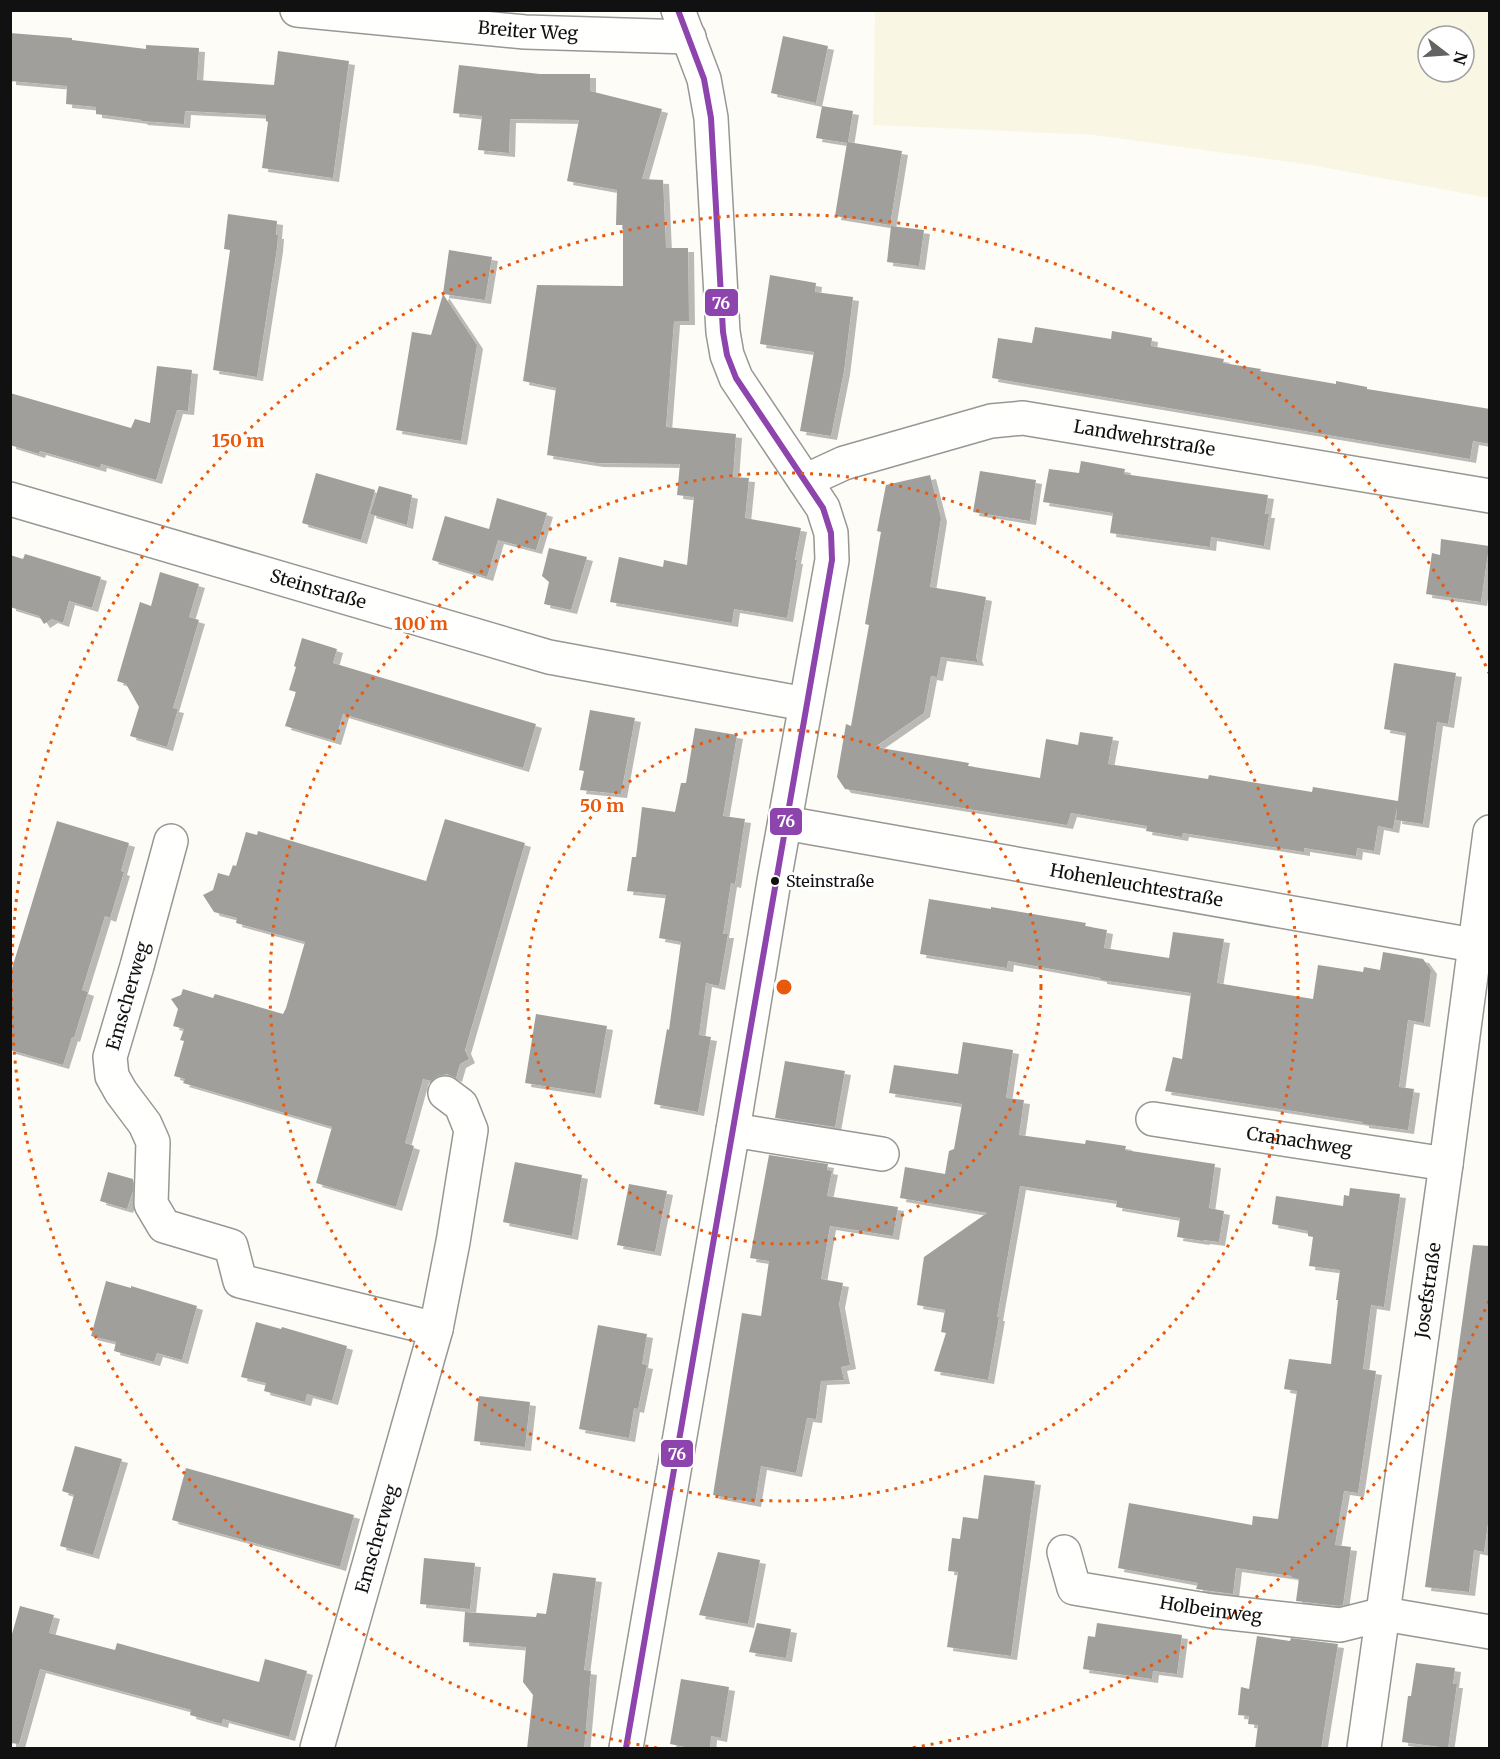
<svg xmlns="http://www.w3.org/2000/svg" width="1500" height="1759" font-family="Merriweather,serif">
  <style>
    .farmland { fill: #f9f7e4; fill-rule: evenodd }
    .building { fill: #a19f9c; filter: url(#shadow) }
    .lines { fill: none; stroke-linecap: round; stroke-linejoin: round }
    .minor-casing { stroke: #979795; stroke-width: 36 }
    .minor { stroke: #fffffe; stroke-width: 33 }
    .bus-1-casing { stroke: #fff; stroke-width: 10 }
    .bus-1 { stroke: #8e44ad; stroke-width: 6 }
    .ring { fill: none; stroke: #e8590c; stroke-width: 3; stroke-dasharray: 3 6 }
    .bus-dot { fill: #111; stroke: #fff; stroke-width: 2 }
    .labels { text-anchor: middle; stroke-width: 6; stroke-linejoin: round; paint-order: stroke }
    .bus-label { font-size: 16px; fill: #111; stroke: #fff; text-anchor: start }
    .street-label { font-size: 18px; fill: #111; stroke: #fff }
    .centre { fill: #e8590c; stroke: #fff; stroke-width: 3 }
    .ring-label { font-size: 18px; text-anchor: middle; font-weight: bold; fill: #e8590c; stroke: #fff; stroke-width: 6; stroke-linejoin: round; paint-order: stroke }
    .line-badge { stroke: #fff; stroke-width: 2 }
    .badge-label { font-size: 16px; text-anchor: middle; font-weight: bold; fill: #fff }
  </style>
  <defs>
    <filter id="shadow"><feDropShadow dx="6" dy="4" stdDeviation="0" flood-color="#0004"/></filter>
  </defs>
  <rect width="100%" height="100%" fill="#fdfcf7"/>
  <path class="farmland" d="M 875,11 L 1489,11 L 1489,198 L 1311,165 L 1094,135 L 873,125 ZM 1428,36 L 1464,36 L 1464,72 L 1428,72 Z"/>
  <g class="building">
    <polygon points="10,33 72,38 72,40 146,49 146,45 199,48 197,80 274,85 278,51 349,61 333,178 262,168 268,122 266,121 266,115 185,111 184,124 141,121 142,120 96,114 96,107 66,104 67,86 10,81"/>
    <polygon points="783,36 828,46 816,103 771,93"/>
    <polygon points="459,65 540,74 590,74 590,91 662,109 642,179 663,180 666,248 688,248 689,321 674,321 666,427 736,434 733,477 749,478 745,518 801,528 795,560 797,560 787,618 734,609 732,623 610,602 619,557 663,567 664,560 687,565 694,497 677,495 680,464 597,463 547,455 556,388 523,381 537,285 623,286 623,225 616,225 617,190 567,181 579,120 510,119 509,153 478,150 482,116 453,113"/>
    <polygon points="822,106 853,111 848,142 902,151 890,225 835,216 847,143 816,138"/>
    <polygon points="228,214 277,221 276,235 278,235 277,248 257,377 213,370 230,250 224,249"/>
    <polygon points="891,226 924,230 919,266 887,262"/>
    <polygon points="449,250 492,257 485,300 443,294 477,345 461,441 396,430 412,332 431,335 443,294"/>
    <polygon points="770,275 816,283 815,292 853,297 844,371 831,436 800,431 814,352 760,344"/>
    <polygon points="1035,327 1111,339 1112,331 1152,338 1151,346 1224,359 1223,363 1261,369 1260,371 1336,384 1336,381 1367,387 1367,389 1490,409 1490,444 1473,441 1470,459 992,378 998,338 1032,343"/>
    <polygon points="157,366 192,370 188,411 177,410 156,480 101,464 100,468 40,451 39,454 10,445 10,393 131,428 135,419 150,423"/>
    <polygon points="1081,461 1125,469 1124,474 1268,495 1265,514 1269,514 1264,546 1211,537 1210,547 1110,533 1113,513 1043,502 1049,469 1079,473"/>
    <polygon points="980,471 1036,480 1030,521 973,512"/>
    <polygon points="316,473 375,490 361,540 302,523"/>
    <polygon points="930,475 941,518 930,587 960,592 960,594 960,592 986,597 976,657 978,662 941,657 937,677 931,676 924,713 875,747 969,763 968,766 1040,778 1046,739 1078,745 1080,732 1113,737 1108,764 1208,779 1209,775 1312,792 1313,787 1398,801 1406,733 1384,729 1394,663 1456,673 1448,724 1437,722 1423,824 1396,820 1397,807 1393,829 1378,826 1374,851 1357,848 1356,856 1304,848 1304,852 1183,833 1182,837 1146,831 1147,826 1071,813 1067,825 845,789 837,777 846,724 851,726 869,625 865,624 881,532 877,531 886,485"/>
    <polygon points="379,486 412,495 407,525 370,514"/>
    <polygon points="497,498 547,513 536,550 498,540 487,577 432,560 445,516 489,529"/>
    <polygon points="1441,539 1489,546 1481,602 1426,594 1432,553 1440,555"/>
    <polygon points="549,548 587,557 571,610 544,604 549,582 542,576"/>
    <polygon points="25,554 101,577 92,608 69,601 63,623 52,619 44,624 39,616 10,607 10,555 23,559"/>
    <polygon points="160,572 199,584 189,617 199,620 173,708 178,709 167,747 130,736 139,707 126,684 117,681 140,602 151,606"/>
    <polygon points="302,638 337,649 333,663 536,724 523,768 343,714 335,741 285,726 296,692 289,690 296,667 294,666"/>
    <polygon points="590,710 635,718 621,794 580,790 584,771 579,770"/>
    <polygon points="695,728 737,735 723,816 745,819 735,884 731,883 723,934 728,934 719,986 706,983 699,1035 711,1037 698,1112 654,1104 667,1029 669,1030 681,942 659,938 666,895 627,891 632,857 636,857 642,807 675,812 681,783 686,783"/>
    <polygon points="445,819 525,843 465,1050 469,1059 460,1064 456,1078 447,1074 438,1076 431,1081 423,1079 405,1143 414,1146 396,1207 316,1183 332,1127 183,1083 185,1079 174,1076 184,1041 180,1040 184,1029 173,1026 178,1009 171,999 181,995 183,989 213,998 215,994 283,1014 286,1008 305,942 236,923 237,918 214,912 203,895 213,890 218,873 229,876 233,865 236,866 246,832 257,835 258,831 426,881"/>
    <polygon points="57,821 129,843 121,871 124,872 110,918 105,916 82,990 88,992 74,1038 72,1037 63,1065 10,1050 10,975"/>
    <polygon points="929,899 991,909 991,907 1086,923 1085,926 1107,930 1104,948 1169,958 1173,932 1224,939 1217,983 1313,999 1318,965 1363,972 1364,967 1380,970 1383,952 1423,959 1431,970 1424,1023 1408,1020 1399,1087 1414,1089 1408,1130 1363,1124 1363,1122 1165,1091 1173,1057 1182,1059 1191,993 1101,980 1101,978 1008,961 1007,968 920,954"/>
    <polygon points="536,1014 607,1026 595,1094 525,1083"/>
    <polygon points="963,1042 1013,1050 1006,1098 1024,1100 1019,1135 1085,1144 1086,1140 1126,1146 1125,1150 1215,1164 1209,1208 1224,1211 1219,1242 1204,1240 1203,1241 1177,1237 1180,1218 1116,1207 1117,1201 1020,1186 997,1317 999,1317 988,1380 934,1371 946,1333 941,1332 945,1310 917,1305 924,1257 987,1213 900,1198 905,1167 945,1174 949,1151 954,1149 962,1104 889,1093 894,1065 958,1074"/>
    <polygon points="785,1061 845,1071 835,1127 775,1118"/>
    <polygon points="769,1155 828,1164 827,1170 832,1171 827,1196 898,1207 893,1236 830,1226 821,1279 843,1283 839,1304 850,1365 841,1367 844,1380 821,1381 816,1419 807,1418 796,1473 761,1466 755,1503 713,1495 742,1313 761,1316 769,1261 750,1258"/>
    <polygon points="515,1162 582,1175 572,1236 503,1222"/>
    <polygon points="108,1172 133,1179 133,1191 127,1209 100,1201"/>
    <polygon points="629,1184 667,1191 655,1252 617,1245"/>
    <polygon points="1350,1188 1400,1194 1384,1307 1371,1305 1363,1369 1376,1371 1358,1493 1344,1491 1335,1545 1351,1547 1343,1605 1339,1606 1296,1601 1299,1579 1292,1578 1292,1576 1236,1568 1233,1594 1196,1589 1198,1583 1118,1568 1129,1503 1252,1525 1253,1516 1278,1519 1297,1391 1284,1389 1289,1359 1331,1364 1338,1300 1336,1300 1340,1270 1309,1266 1313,1237 1308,1236 1308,1231 1272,1224 1276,1196 1343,1206 1344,1195 1349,1196"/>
    <polygon points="1473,1245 1490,1246 1490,1509 1484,1552 1474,1550 1469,1592 1425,1587"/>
    <polygon points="106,1281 131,1288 131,1286 197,1306 182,1360 157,1353 154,1362 114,1351 116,1342 91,1336"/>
    <polygon points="256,1322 281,1329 282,1327 347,1346 332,1401 307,1394 305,1402 264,1391 266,1383 241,1377"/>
    <polygon points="598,1325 647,1334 642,1364 647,1365 638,1409 634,1408 629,1438 579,1429"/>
    <polygon points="479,1396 530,1402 525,1447 474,1441"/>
    <polygon points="75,1446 122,1459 93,1555 60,1546 74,1495 62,1491"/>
    <polygon points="186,1468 354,1515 340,1567 172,1520"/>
    <polygon points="984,1475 1035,1481 1011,1656 947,1647 958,1572 948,1571 952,1538 960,1539 963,1517 978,1519"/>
    <polygon points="718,1552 760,1560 748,1624 699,1615"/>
    <polygon points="424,1558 475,1563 470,1609 420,1604"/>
    <polygon points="553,1573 596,1578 584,1670 591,1671 584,1749 527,1749 533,1695 523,1682 526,1647 463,1642 465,1612 536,1617 537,1613 546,1614"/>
    <polygon points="20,1606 54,1615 49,1633 115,1650 117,1643 259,1682 265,1659 307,1671 289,1737 223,1719 222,1724 190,1715 191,1710 40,1669 19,1744 10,1743 10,1641"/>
    <polygon points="757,1623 791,1629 786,1658 749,1652"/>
    <polygon points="1097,1623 1182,1635 1177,1674 1153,1671 1152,1679 1083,1669 1088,1636 1095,1637"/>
    <polygon points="1257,1636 1290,1641 1291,1638 1338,1644 1321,1749 1255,1749 1258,1725 1248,1724 1249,1716 1238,1715 1241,1687 1249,1689"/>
    <polygon points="1416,1663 1455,1668 1453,1684 1457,1684 1448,1748 1402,1742 1408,1696 1411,1696"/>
    <polygon points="681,1679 729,1687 721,1738 711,1736 710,1749 695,1749 670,1744"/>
  </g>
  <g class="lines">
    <g class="minor-casing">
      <g id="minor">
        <path id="s1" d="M 297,10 L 525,32 L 689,37"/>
        <path id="s2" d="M 805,481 L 844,463 L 991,421 L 1023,418 L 1490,496"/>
        <path id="s3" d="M 10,499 L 549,657 L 805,704"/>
        <path id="s4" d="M 785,823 L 1490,948"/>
        <polyline points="171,841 137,966 110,1057 112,1076 121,1092 145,1124 153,1142 151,1204 164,1226 231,1246 240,1281 436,1329 317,1748"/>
        <path id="s5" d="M 1153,1119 L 1446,1164"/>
        <polyline points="733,1130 882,1154"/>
        <polyline points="436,1329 453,1242 471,1130 461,1105 445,1093"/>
        <path id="s6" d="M 1064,1552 L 1074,1588 L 1212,1611 L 1340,1625 L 1384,1614 L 1490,1632"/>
        <polyline points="626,1748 733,1130 774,881 832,560 831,533 823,508 736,378 727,355 723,332 711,118 704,79 678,10"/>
        <path id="s7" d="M 1364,1748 L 1446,1164 L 1490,832"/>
      </g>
    </g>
    <use href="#minor" class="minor"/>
    <g class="bus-1-casing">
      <path id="bus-1" d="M 626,1748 C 695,1352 761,956 832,560 L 831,533 L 823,508 L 736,378 L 727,355 L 723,332 L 711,118 L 704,79 L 678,10"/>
    </g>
    <use href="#bus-1" class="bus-1"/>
  </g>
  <g class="ring">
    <circle cx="784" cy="987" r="257"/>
    <circle cx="784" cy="987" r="514"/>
    <path d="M1489 1301A772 772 0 0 1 911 1748M657 1748A772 772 0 1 1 1489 673"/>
  </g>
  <circle class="bus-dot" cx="775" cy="881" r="5"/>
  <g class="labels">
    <g class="bus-label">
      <text x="786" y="887">Steinstraße</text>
    </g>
    <g class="street-label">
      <text dy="6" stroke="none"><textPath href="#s1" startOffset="232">Breiter Weg</textPath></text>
      <text dy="6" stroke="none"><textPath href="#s2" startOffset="351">Landwehrstraße</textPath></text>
      <text dy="6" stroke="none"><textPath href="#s3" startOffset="321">Steinstraße</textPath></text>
      <text dy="6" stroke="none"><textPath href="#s4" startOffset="357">Hohenleuchtestraße</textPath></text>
      <text transform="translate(128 996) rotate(-74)" y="6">Emscherweg</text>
      <text dy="6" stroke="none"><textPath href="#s5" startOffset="148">Cranachweg</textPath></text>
      <text dy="6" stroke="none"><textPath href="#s7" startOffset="462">Josefstraße</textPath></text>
      <text transform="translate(377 1539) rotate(-74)" y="6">Emscherweg</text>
      <text dy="6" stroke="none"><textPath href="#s6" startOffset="176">Holbeinweg</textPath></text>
    </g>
  </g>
  <circle cx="784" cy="987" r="9" class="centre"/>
  <g class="ring-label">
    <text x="238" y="447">150 m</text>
    <text x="421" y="630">100 m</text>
    <text x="602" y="812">50 m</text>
  </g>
  <g class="line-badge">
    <rect x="704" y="288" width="35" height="29" rx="6" fill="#8e44ad"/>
    <rect x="769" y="807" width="34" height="29" rx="6" fill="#8e44ad"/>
    <rect x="660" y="1439" width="34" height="29" rx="6" fill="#8e44ad"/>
  </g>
  <g class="badge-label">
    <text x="721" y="309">76</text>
    <text x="786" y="827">76</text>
    <text x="677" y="1460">76</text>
  </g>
  <rect width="1500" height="1759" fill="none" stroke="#111111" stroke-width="24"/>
  <g transform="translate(1446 54) rotate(107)"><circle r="28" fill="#ffffff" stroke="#a0a0a0" stroke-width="1.5"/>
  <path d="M0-4.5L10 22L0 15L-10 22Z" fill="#646362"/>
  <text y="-9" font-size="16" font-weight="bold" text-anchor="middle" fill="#111111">N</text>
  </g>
</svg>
